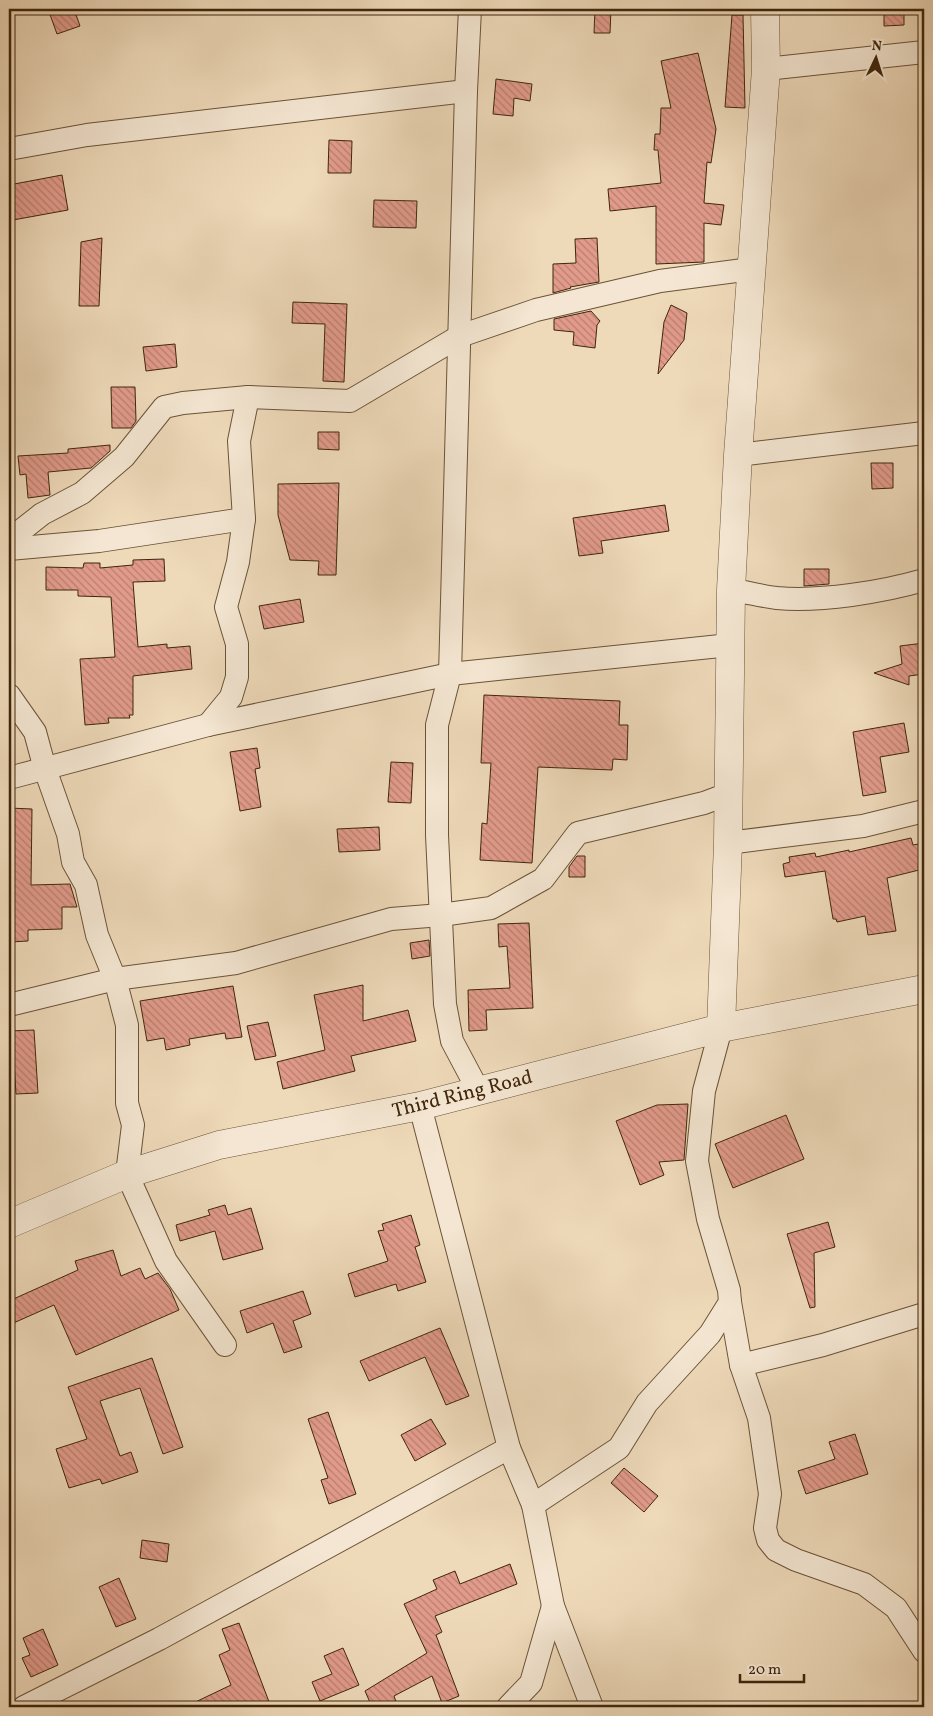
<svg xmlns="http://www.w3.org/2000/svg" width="933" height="1716" font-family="Vollkorn,serif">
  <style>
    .building { fill: url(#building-back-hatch); stroke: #3f260c }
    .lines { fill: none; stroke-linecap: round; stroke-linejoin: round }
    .minor-casing { stroke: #6b5337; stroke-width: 24 }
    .tertiary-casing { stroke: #6b5337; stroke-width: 29 }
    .minor { stroke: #f4e6d2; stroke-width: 22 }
    .tertiary { stroke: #f4e6d2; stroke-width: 28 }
    .labels { text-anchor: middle; stroke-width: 5; stroke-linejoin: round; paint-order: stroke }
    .street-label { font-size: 20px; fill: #3f260c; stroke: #f4e6d2 }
  </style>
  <defs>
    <pattern id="building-back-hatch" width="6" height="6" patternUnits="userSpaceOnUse" patternTransform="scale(1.25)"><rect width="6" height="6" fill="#e29b8b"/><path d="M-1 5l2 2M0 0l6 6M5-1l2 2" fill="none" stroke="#b97e70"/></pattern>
  </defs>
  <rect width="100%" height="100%" fill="#eed9b9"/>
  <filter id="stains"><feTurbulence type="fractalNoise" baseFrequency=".004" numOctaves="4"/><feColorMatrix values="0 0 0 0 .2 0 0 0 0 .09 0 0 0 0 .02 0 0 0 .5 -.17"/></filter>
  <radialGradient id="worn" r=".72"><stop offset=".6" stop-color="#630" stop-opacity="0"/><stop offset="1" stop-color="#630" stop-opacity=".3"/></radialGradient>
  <g class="building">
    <polygon points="48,9 74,9 80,26 57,34"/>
    <polygon points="595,9 611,9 610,33 594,33"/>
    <polygon points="884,9 904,9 904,25 884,26"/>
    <polygon points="732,15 743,15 745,108 725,107"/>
    <polygon points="698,53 716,129 711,163 707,162 704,203 724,205 721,225 704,223 704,262 656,264 656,206 610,211 608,189 661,183 658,150 654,150 655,134 660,134 661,108 671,108 661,61"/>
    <polygon points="496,79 532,84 530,101 514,98 513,116 493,114"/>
    <polygon points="329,140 352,141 351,173 328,173"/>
    <polygon points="62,175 68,210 13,220 11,212 9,212 9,185"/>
    <polygon points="374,200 417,201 416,228 373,227"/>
    <polygon points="102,238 99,306 79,306 81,242"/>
    <polygon points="597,238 599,282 570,287 571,288 553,293 553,264 576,263 575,239"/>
    <polygon points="293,302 347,304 344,382 323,381 325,324 292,323"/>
    <polygon points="671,305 687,313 684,340 658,374 664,322"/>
    <polygon points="591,311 600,321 597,325 595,348 573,345 574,332 554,330 554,319"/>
    <polygon points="175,344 177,367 146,371 143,347"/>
    <polygon points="111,387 135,387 136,421 131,428 112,428"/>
    <polygon points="318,432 339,432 339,450 318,449"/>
    <polygon points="110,445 110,451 91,468 48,472 50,495 28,498 26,474 20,475 18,456 68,453 68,449"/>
    <polygon points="871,463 893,463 893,488 872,489"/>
    <polygon points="339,483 336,575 318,575 319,561 290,560 278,515 278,484"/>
    <polygon points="665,505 669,531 601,541 603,553 579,556 573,518"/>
    <polygon points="164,559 165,581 133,582 138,647 167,644 167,648 190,646 192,669 133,676 133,715 129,715 130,718 108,718 109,723 85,725 80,659 115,657 111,597 78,596 78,590 46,590 46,567 83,568 84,563 100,563 100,568 133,565 133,560"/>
    <polygon points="804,569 829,569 829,584 804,586"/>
    <polygon points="300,599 304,622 264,629 259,606"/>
    <polygon points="924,643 924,674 909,676 909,685 874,673 902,664 900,646"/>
    <polygon points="484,695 620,701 619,725 628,725 627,760 613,759 612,770 538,767 532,863 480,860 482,823 487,824 491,763 481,763"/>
    <polygon points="904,723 909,752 880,757 886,792 863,796 853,732"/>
    <polygon points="257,748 260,768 255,769 261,807 240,811 230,752"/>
    <polygon points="391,762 413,763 411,803 388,802"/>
    <polygon points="9,808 32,809 31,885 70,884 77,907 62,907 62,929 28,930 28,941 10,942"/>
    <polygon points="379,827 380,850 339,852 337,829"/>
    <polygon points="911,838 913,845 924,843 924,866 918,866 919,870 887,878 896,931 868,935 865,916 837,922 836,919 833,919 825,871 785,877 783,864 790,862 789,857 815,853 816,857 849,850 849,852"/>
    <polygon points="577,856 585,856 585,877 569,877 569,867"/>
    <polygon points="529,923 533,1008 486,1010 487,1030 469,1031 468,990 510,988 507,946 499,947 498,924"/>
    <polygon points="429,940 430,956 412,959 410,943"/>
    <polygon points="363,985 363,1021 408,1010 416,1041 351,1056 355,1071 283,1089 277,1062 325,1050 314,995"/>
    <polygon points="233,986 242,1037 226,1039 225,1033 189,1039 190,1045 166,1050 164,1038 147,1041 140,1001"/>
    <polygon points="268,1022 276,1056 255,1060 247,1026"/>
    <polygon points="34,1030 38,1093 16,1094 14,1061 9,1062 9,1031"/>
    <polygon points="688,1104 684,1160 659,1162 664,1175 640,1185 616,1121 657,1105"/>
    <polygon points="786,1115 804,1159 733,1188 715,1144"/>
    <polygon points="225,1205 228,1215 251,1208 263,1249 223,1260 215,1231 180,1241 176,1225 210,1215 208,1210"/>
    <polygon points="411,1215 420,1245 415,1247 426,1282 398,1291 396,1284 355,1297 348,1274 388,1261 378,1231 384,1230 382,1224"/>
    <polygon points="828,1222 835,1247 814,1253 815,1307 810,1308 787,1234"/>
    <polygon points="113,1250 121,1276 140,1268 145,1279 158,1273 170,1289 179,1310 76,1355 54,1305 9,1325 9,1301 78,1270 75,1261"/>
    <polygon points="303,1291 311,1314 293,1321 302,1347 284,1353 273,1323 247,1333 240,1311"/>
    <polygon points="440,1328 469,1396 446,1405 425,1357 369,1381 360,1361"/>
    <polygon points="152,1358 183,1447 163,1454 140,1388 100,1401 120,1456 131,1452 138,1472 102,1484 100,1479 69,1488 56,1449 87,1439 68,1387"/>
    <polygon points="328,1412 356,1494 329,1504 321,1480 328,1478 308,1419"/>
    <polygon points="431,1419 446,1444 415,1461 401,1435"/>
    <polygon points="855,1434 868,1474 806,1494 798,1471 835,1459 829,1442"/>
    <polygon points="624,1468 658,1496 644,1512 611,1483"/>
    <polygon points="142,1540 169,1544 167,1562 140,1558"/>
    <polygon points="510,1564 517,1584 435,1616 442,1632 436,1635 459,1696 442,1703 432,1676 394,1696 398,1707 372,1707 365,1691 427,1653 404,1604 437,1589 433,1580 455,1571 460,1584"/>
    <polygon points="119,1578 136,1619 116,1627 99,1587"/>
    <polygon points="239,1623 271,1707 185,1707 231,1685 219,1655 230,1650 222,1629"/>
    <polygon points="43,1629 58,1665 31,1677 22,1658 30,1655 23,1638"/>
    <polygon points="343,1648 359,1685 320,1701 312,1682 332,1674 324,1656"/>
  </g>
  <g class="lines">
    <g class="minor-casing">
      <g id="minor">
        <polyline points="470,9 466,91 450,674 437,725 437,835 445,1004 452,1041 478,1090"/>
        <polyline points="766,69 924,52"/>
        <polyline points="9,149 87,135 466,91"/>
        <polyline points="738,455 924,433"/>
        <polyline points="9,540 42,514 82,493 124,457 164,407 183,403 248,397 350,401 460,336 536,310 660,281 751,269"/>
        <polyline points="9,549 99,541 244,519"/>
        <path d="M 731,590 C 746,592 761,596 777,598 C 821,602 882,592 924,580"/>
        <polyline points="9,695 35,732 45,769 68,834 73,862 86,885 97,935 115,979 127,1025 127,1103 133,1125 127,1174 166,1261 225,1345"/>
        <polyline points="208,725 231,697 237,677 237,644 226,607 238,562 244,519 239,441 248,397"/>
        <polyline points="9,778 208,725 450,674 730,645"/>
        <polyline points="728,843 863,826 924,811"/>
        <polyline points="9,1005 115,979 236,963 391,919 441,915 491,908 543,879 578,833 704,803 728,794"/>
        <polyline points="420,1106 509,1448 533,1505 553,1606 592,1707"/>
        <polyline points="730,1302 741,1365 759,1418 770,1494 765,1528 768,1540 776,1550 796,1560 864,1584 896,1608 924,1651"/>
        <polyline points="741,1365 823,1345 924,1314"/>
        <polyline points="533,1505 619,1448 647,1403 710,1334 730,1302 729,1290 708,1219 697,1161 704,1091 721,1028"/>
        <polyline points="24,1707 159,1639 509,1448"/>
        <polyline points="508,1707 531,1683 553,1606"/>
      </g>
    </g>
    <g class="tertiary-casing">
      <g id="tertiary">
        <polyline points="721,1028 728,843 731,590 738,455 766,69 765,9"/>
        <polyline points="9,1224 127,1174 219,1145 420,1106 721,1028 924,989"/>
      </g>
    </g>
    <use href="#minor" class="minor"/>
    <use href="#tertiary" class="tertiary"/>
  </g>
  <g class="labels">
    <g class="street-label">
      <text transform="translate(462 1093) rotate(-14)" y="7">Third Ring Road</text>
    </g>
  </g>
  <rect width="933" height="1716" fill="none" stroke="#eed9b9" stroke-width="30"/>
  <rect x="10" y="10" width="913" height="1696" fill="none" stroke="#3f260c" stroke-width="2.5"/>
  <rect x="15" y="15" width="903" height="1686" fill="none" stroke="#3f260c"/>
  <g transform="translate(876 58) rotate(4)" stroke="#f4e6d2" stroke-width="4" paint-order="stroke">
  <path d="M0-4L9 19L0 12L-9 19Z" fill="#3f260c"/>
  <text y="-8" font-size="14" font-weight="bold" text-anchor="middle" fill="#3f260c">N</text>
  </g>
  <path d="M740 1674v8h64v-8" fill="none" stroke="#3f260c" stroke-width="2.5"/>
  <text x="748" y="1674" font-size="15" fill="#3f260c" stroke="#f4e6d2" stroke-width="4" paint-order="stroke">20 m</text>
  <rect width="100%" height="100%" filter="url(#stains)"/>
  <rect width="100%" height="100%" fill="url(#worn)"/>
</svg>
